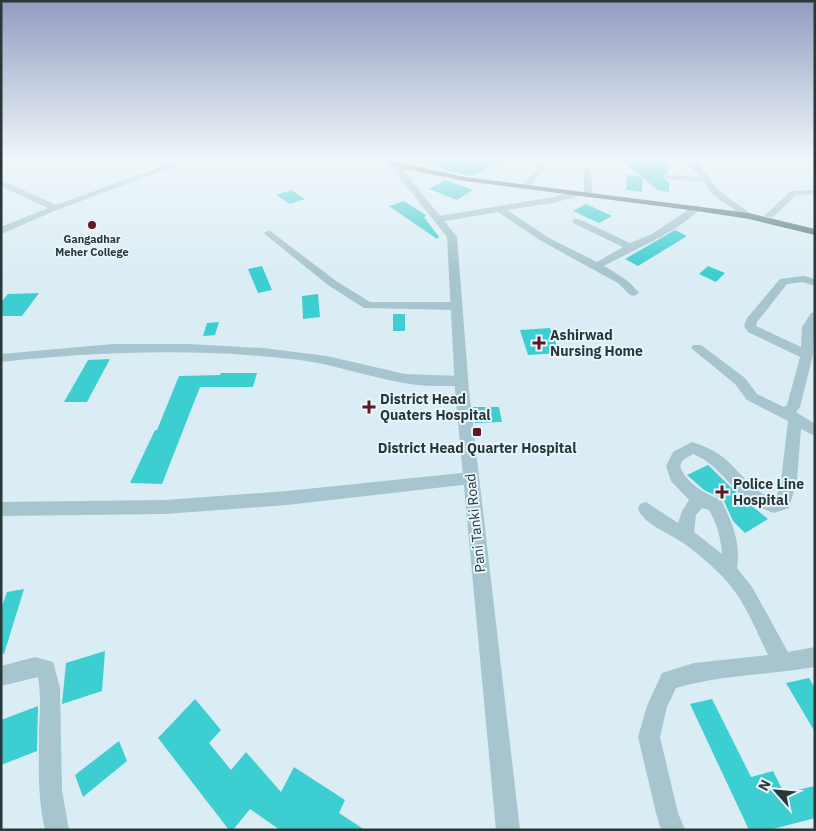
<svg xmlns="http://www.w3.org/2000/svg" width="816" height="831" font-family="'IBM Plex Sans',sans-serif">
  <style>
    .building { fill: #3dced1 }
    .lines { fill: none; stroke-linecap: round; stroke-linejoin: round }
    .minor { fill: #a6c5ce; fill-rule: evenodd }
    .tertiary { fill: #a6c5ce; fill-rule: evenodd }
    .primary { fill: #57787c; fill-rule: evenodd }
    .poi-dot { fill: #5f1924; stroke: #e8f5fb; stroke-width: 2 }
    .labels { text-anchor: middle; stroke-width: 4; stroke-linejoin: round; paint-order: stroke }
    .far-poi-label { font-size: 11px; font-weight: bold; fill: #283839; stroke: #e8f5fb }
    .poi-label { font-size: 14px; font-weight: bold; fill: #283839; stroke: #e8f5fb; text-anchor: start }
    .street-label { font-size: 14px; fill: #283839; stroke: #e8f5fb }
  </style>
  <rect width="100%" height="100%" fill="#dbedf4"/>
  <g class="building">
    <polygon points="432,157 512,157 472,176 448,171 424,162"/>
    <polygon points="616,157 636,157 640,160 668,158 668,174 664,176 665,180 669,181 669,192 658,190 643,178 642,192 626,190 627,175 642,177"/>
    <polygon points="445,180 473,190 457,200 429,189"/>
    <polygon points="291,190 305,199 290,204 276,195"/>
    <polygon points="404,201 427,216 424,217 439,237 437,239 389,206"/>
    <polygon points="586,204 612,216 599,223 573,211"/>
    <polygon points="675,230 687,236 638,266 625,259"/>
    <polygon points="262,266 272,290 258,293 248,269"/>
    <polygon points="708,266 725,273 716,282 699,274"/>
    <polygon points="39,293 22,316 1,316 1,302 8,294"/>
    <polygon points="318,294 320,317 303,319 302,296"/>
    <rect x="393" y="314" width="12" height="17"/>
    <polygon points="219,322 215,335 203,336 207,323"/>
    <polygon points="550,328 560,353 528,355 520,330"/>
    <polygon points="110,359 87,402 64,402 88,360"/>
    <polygon points="221,373 257,373 253,387 200,387 162,484 130,483 155,430 157,430 179,376 220,375"/>
    <polygon points="473,407 499,407 502,422 475,423"/>
    <polygon points="708,465 741,497 768,519 745,533 733,521 723,499 704,490 687,475"/>
    <polygon points="24,589 4,654 1,653 1,609 7,592"/>
    <polygon points="105,651 102,691 62,704 66,663"/>
    <polygon points="809,678 815,688 815,732 786,683"/>
    <polygon points="195,699 221,730 209,743 231,770 246,752 281,792 294,767 345,800 339,813 365,830 280,830 250,809 233,830 229,830 158,738"/>
    <polygon points="712,699 751,777 773,771 784,793 815,786 815,818 769,830 749,830 690,704"/>
    <polygon points="38,706 37,751 1,765 1,720"/>
    <polygon points="119,741 127,761 83,797 75,775"/>
  </g>
  <g class="lines">
    <g class="minor">
      <polygon points="188,157 199,157 57,210 1,234 1,227 48,208 2,187 2,183 8,183 56,205"/>
      <polygon points="419,157 430,157 407,168 400,166"/>
      <polygon points="525,157 539,158 546,167 527,189 524,190 520,187 538,167"/>
      <path d="M 571,157 L 595,159 L 599,161 C 591,166 579,163 571,157 Z"/>
      <path d="M 680,157 C 702,157 706,180 720,191 C 730,200 742,207 752,214 L 752,218 L 746,218 L 712,194 L 704,182 L 667,179 L 666,177 L 670,175 L 700,177 Z"/>
      <polygon points="584,167 591,169 592,195 588,198 584,195"/>
      <polygon points="815,190 815,194 796,195 773,217 767,217 765,215 791,191"/>
      <path d="M 576,191 L 580,194 L 579,196 L 553,203 L 507,210 L 549,238 L 597,262 L 623,247 L 573,223 L 573,219 L 579,219 L 630,243 L 652,234 L 694,206 L 697,205 L 701,208 C 680,231 633,250 604,266 C 618,274 630,281 639,293 L 634,296 L 630,295 L 618,283 L 543,242 L 498,212 L 439,222 L 434,219 L 439,216 L 553,197 Z"/>
      <polygon points="269,230 336,281 370,302 456,302 462,306 456,310 364,308 328,285 266,235 264,233"/>
      <path d="M 804,276 L 815,279 L 815,286 L 803,282 L 787,284 L 757,322 L 756,326 L 801,347 L 802,327 L 811,313 L 815,312 L 813,355 L 800,407 L 796,412 L 815,424 L 815,436 L 801,429 L 797,480 L 789,508 L 774,513 C 763,509 751,504 742,496 C 726,481 714,462 693,454 L 683,460 L 680,466 C 686,483 705,494 721,500 C 732,521 741,543 737,568 L 752,587 L 788,652 L 815,647 L 815,667 C 769,675 720,675 676,688 L 667,707 L 660,737 L 678,813 L 685,830 L 661,830 L 656,813 L 638,737 L 647,706 L 662,673 L 694,663 L 768,655 C 755,628 743,597 722,576 C 710,564 694,550 680,541 C 667,532 645,525 638,509 L 640,504 L 646,502 L 678,523 L 682,511 L 689,500 L 671,481 L 666,466 L 673,452 L 692,442 C 704,446 714,450 724,458 C 740,471 755,496 776,498 L 781,480 L 788,421 L 747,400 L 735,384 L 691,348 L 693,345 L 701,345 L 745,378 L 757,394 L 784,407 L 787,405 L 800,357 L 748,332 L 744,326 L 747,318 L 780,279 ZM 702,508 L 709,510 C 717,524 721,538 722,554 L 694,532 L 696,515 Z"/>
      <path d="M 113,344 L 188,344 L 263,348 L 327,356 L 405,374 L 461,376 L 466,378 L 467,381 L 466,384 L 461,386 C 442,386 423,387 404,383 C 369,377 336,365 300,360 C 201,348 101,351 1,362 L 1,354 Z"/>
      <polygon points="471,472 476,473 479,478 476,483 471,484 287,505 165,514 1,516 1,502 165,500 287,491"/>
      <path d="M 35,657 L 53,662 L 60,688 L 62,790 L 69,830 L 45,830 C 37,796 39,763 39,728 C 40,711 41,694 38,677 L 1,686 L 1,666 Z"/>
    </g>
    <polygon class="tertiary" points="388,159 394,159 457,237 469,390 520,830 496,830 455,390 447,237 388,163"/>
    <polygon class="primary" points="375,157 387,157 406,164 465,177 749,213 815,229 815,235 749,219 697,211 465,181 401,168"/>
  </g>
  <linearGradient id="sky" x2="0" y2="1"><stop stop-color="#939cc0"/><stop offset="0.58" stop-color="#eff7fa"/><stop offset="1" stop-color="#eff7fa" stop-opacity="0"/></linearGradient>
  <rect width="816" height="273" fill="url(#sky)"/>
  <g class="poi-dot">
    <circle cx="92" cy="225" r="5"/>
    <path d="M536.5 335.5h5v5h5v5h-5v5h-5v-5h-5v-5h5z"/>
    <path d="M366.5 399.5h5v5h5v5h-5v5h-5v-5h-5v-5h5z"/>
    <rect x="472" y="427" width="10" height="10" rx="2.5"/>
    <path d="M719.5 484.5h5v5h5v5h-5v5h-5v-5h-5v-5h5z"/>
  </g>
  <g class="labels">
    <g class="far-poi-label">
      <text x="92" y="243">Gangadhar<tspan x="92" dy="13">Meher College</tspan></text>
    </g>
    <g class="poi-label">
      <text x="550" y="340">Ashirwad<tspan x="550" dy="16">Nursing Home</tspan></text>
      <text x="380" y="404">District Head<tspan x="380" dy="16">Quaters Hospital</tspan></text>
      <text x="477" y="453" text-anchor="middle">District Head Quarter Hospital</text>
      <text x="733" y="489">Police Line<tspan x="733" dy="16">Hospital</tspan></text>
    </g>
    <g class="street-label">
      <text transform="translate(475 523) rotate(-96)" y="5">Pani Tanki Road</text>
    </g>
  </g>
  <rect width="816" height="831" fill="none" stroke="#283839" stroke-width="5"/>
  <g transform="translate(776 791) rotate(297)" stroke="#e8f5fb" stroke-width="4" paint-order="stroke">
  <path d="M0-4L9 19L0 12L-9 19Z" fill="#283839"/>
  <text y="-8" font-size="14" font-weight="bold" text-anchor="middle" fill="#283839">N</text>
  </g>
</svg>
